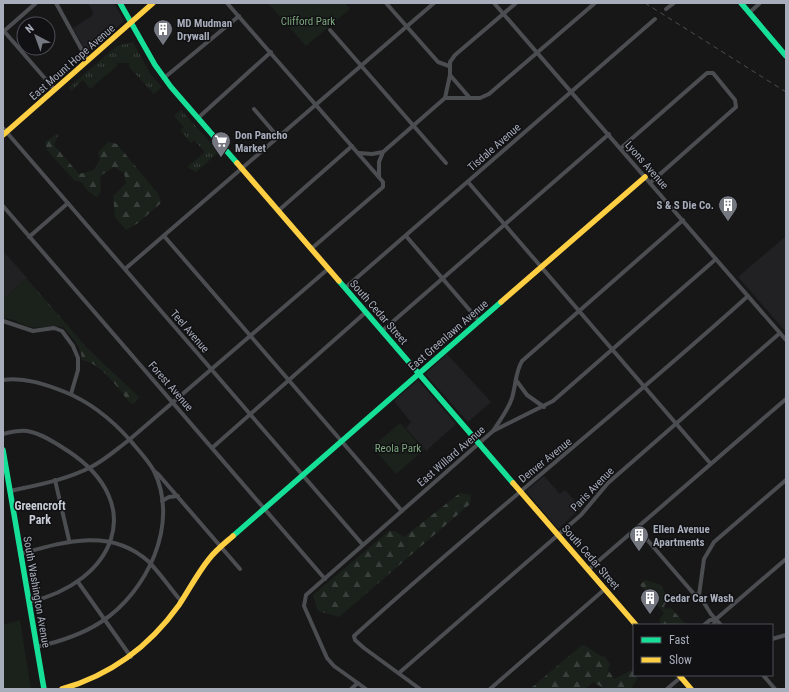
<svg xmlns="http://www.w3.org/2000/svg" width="789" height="692" font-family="'Roboto Condensed',sans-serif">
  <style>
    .built { fill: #212124 }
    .grass { fill: url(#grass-tufts) }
    .forest { fill: url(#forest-firs) }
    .park { fill: #1b221c }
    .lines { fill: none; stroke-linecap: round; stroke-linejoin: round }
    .street { stroke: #4b4d51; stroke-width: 4 }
    .fast { stroke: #16e098; stroke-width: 5.5 }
    .slow { stroke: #ffcf43; stroke-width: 5.5 }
    .rail { stroke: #4b4d50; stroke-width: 1; stroke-dasharray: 5 4; stroke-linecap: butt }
    .labels { text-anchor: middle; stroke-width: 3; stroke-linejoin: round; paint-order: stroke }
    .park-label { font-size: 11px; fill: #7ca67d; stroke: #111114 }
    .poi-label { font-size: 11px; font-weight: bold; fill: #a7adba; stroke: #111114; text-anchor: start }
    .street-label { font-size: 11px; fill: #a7adba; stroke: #111114 }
    .neighbourhood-label { font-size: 12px; font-weight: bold; fill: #c8ccd5; stroke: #111114 }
  </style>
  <defs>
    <pattern id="grass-tufts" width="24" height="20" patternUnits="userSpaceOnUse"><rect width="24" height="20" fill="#1b221c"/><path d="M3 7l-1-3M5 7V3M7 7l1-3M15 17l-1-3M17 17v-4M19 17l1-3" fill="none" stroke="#393f3b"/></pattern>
    <pattern id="forest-firs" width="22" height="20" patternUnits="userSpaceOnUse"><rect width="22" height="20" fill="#1b221c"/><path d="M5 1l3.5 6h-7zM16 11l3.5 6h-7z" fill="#393f3b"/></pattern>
  </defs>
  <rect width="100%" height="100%" fill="#171718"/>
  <g class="built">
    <polygon points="88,3 114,3 124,21 88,55 73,28 92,16 93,12"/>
    <polygon points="786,236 786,332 738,277"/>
    <polygon points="3,251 27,278 3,299"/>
    <polygon points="447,354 491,402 468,422 425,374"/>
    <polygon points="418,380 456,424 426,451 406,428 411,422 394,401"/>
    <polygon points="544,476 560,494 565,490 581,508 558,529 526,491"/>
  </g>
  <g class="grass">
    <polygon points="133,42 151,75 162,87 154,94 129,67 129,63 117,63 117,66 90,89 83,80 71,91 69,87 117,46"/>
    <polygon points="181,110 219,152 196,172 187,167 205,152 194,140 191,143 180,130 184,127 174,116"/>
  </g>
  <g class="forest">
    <polygon points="58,133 58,136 54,145 79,174 94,170 100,159 98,153 108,142 117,144 159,195 161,203 138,223 126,230 115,217 113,196 126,183 124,173 114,167 100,176 101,191 97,197 89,192 81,182 74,180 47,150 45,142"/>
    <path d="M 27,279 L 87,348 L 139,397 L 135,403 L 131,404 C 118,389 103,364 82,360 C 81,346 72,337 63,327 L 50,326 L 3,300 Z"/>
    <polygon points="460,493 471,495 470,504 339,617 318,611 313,595 389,531 395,531 404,537"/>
    <polygon points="645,580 661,585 669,599 664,606 666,609 670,607 686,625 662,625 659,620 664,613 640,585"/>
    <path d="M 582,645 C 591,647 595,655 605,657 L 610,664 L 608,670 L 614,679 L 632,670 L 634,671 L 634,675 L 639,675 L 631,689 L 605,689 L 593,682 L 585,689 L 530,689 Z"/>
  </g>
  <g class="park">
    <polygon points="268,3 345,3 350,9 306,46"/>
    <path d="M 26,279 L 63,321 C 57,326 53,327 46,327 C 24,330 20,319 3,318 L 3,299 Z"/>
    <polygon points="400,423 424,450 396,474 372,447"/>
    <polygon points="20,620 31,689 3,689 3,625"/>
  </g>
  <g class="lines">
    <g class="street">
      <polyline points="56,3 88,61"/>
      <polyline points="227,3 383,182 383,187 311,249"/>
      <polyline points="386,3 438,62 449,66"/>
      <polyline points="494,3 786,340"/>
      <polyline points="666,9 674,3"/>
      <polyline points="749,13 760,3"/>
      <polyline points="3,30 55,90"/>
      <polyline points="330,30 446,163"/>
      <polyline points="3,32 36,3"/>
      <polyline points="164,78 239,16"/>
      <polyline points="469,97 450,75 450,62 455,55 516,3"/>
      <polyline points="445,98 480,98 489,94 595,3"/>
      <polyline points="254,109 278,137"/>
      <polyline points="198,118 271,52"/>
      <polyline points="3,128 363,545"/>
      <polyline points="621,148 707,73 713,73 735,100 736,107 650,183"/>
      <polyline points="359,153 372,154 383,152 445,98 450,75"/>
      <polyline points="379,177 379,162 383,152"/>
      <polyline points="468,182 710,463"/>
      <polyline points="3,206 325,579"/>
      <polyline points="278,211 352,146"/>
      <polyline points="164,236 402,511"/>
      <polyline points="406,236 479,321"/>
      <polyline points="29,237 68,203"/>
      <polyline points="125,269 434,3"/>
      <polyline points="345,288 655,19"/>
      <polyline points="3,321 33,331 54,328 62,331 73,346 78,358 78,370 71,394"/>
      <polyline points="382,331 609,134"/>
      <path d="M 3,380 C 24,377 45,384 65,392 C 90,402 112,420 130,440 C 138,450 148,460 154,471 C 180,524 147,592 101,622 C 81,635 59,642 36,647"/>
      <polyline points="516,380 527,395 544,407"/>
      <path d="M 493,431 C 500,420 508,410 512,398 C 516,385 515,373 522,361 L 683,220"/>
      <path d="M 3,434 C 11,432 19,430 27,431 C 41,433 57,444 68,451 C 150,505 113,583 29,602"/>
      <polyline points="212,448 366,312"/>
      <polyline points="154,471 158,474 240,569"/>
      <polyline points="55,480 69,540"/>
      <path d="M 10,491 C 37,485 66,480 91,467 C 105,460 117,449 129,440 L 328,269"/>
      <polyline points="162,501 169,497 178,496"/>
      <polyline points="637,528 694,594 699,595 711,614 721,625"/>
      <path d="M 20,554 C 63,542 110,527 148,561 C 160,573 170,588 181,601"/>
      <polyline points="588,570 786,399"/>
      <polyline points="78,582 131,657"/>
      <polyline points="699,595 704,559 714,542 786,480"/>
      <polyline points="704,625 710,620 715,620"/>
      <polyline points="714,625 715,620 786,559"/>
      <polyline points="772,639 786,635"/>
      <polyline points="399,673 581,515 608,483 780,333"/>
      <polyline points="763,675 775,689"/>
      <polyline points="351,689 358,683"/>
      <polyline points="366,689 334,666 327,658 304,606 306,595 493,431 553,401 716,259"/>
      <path d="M 420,689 L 364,648 L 355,640 L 354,636 C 483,519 619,412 748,296"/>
      <polyline points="490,689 605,589"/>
      <polyline points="667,689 681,677"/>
    </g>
    <g class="fast">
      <polyline points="120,3 155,65 171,87 237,163"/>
      <polyline points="741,3 786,56"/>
      <polyline points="339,281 513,483"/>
      <polyline points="3,450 44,689"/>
      <polyline points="233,536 501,302"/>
    </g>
    <g class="slow">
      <polyline points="3,135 153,3"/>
      <polyline points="237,163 339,281"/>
      <polyline points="501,302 645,177"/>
      <polyline points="513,483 636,625"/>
      <polyline points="679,675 691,689"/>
      <path d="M 62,689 C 111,675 149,647 179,605 C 189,590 197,574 209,559 C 216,550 225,543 233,536"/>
    </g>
    <polyline class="rail" points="645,3 786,92"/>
  </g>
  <defs>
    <g id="building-pin" transform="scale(1)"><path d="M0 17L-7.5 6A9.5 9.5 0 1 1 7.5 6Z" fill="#757881" stroke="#111114"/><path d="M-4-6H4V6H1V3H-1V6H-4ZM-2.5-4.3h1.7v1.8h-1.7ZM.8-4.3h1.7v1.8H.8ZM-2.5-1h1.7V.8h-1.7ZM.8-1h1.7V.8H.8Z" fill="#fff"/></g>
    <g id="supermarket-pin" transform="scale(1)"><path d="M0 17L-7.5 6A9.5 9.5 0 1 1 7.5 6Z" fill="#757881" stroke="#111114"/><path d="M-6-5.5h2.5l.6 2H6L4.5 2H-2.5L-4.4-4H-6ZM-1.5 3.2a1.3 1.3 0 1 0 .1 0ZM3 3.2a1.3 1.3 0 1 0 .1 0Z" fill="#fff"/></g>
  </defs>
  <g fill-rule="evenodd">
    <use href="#building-pin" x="163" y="29"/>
    <use href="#supermarket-pin" x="221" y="141"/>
    <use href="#building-pin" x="728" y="205"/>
    <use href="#building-pin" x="639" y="535"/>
    <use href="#building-pin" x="650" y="598"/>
  </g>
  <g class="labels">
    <g class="park-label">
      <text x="308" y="25">Clifford Park</text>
      <text x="398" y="452">Reola Park</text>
    </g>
    <g class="poi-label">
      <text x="177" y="27">MD Mudman<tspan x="177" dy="13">Drywall</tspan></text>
      <text x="235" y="139">Don Pancho<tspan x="235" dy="13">Market</tspan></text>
      <text x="714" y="209" text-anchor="end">S &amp; S Die Co.</text>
      <text x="653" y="533">Ellen Avenue<tspan x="653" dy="13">Apartments</tspan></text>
      <text x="664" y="602">Cedar Car Wash</text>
    </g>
    <g class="street-label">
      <text transform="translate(72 62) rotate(-41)" y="4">East Mount Hope Avenue</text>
      <text transform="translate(494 147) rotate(-41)" y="4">Tisdale Avenue</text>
      <text transform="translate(647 165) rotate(49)" y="4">Lyons Avenue</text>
      <text transform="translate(379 312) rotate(49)" y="4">South Cedar Street</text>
      <text transform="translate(190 331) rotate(49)" y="4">Teel Avenue</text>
      <text transform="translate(448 335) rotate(-41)" y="4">East Greenlawn Avenue</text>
      <text transform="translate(171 386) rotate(49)" y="4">Forest Avenue</text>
      <text transform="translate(451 456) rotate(-41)" y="4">East Willard Avenue</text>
      <text transform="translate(545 460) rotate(-39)" y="4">Denver Avenue</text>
      <text transform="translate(592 489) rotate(-46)" y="4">Paris Avenue</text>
      <text transform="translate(591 557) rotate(49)" y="4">South Cedar Street</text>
      <text transform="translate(37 592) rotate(80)" y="4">South Washington Avenue</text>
    </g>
    <g class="neighbourhood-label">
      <text x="40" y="510">Greencroft<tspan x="40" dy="14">Park</tspan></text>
    </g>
  </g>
  <rect width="789" height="692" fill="none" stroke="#a7adba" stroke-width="8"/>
  <rect x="633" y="624" width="140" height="52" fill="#111114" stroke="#4d4f56"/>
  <rect x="641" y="637" width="20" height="6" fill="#16e098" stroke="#4d4f56"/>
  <text x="669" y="644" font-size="12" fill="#a7adba">Fast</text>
  <rect x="641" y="657" width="20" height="6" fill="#ffcf43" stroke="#4d4f56"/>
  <text x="669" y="664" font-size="12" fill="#a7adba">Slow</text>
  <g transform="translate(36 36) rotate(319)"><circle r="19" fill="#111114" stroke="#4d4f56"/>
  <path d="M0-3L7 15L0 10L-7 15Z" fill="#757881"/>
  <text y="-6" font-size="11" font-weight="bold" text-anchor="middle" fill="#a7adba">N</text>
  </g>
</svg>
